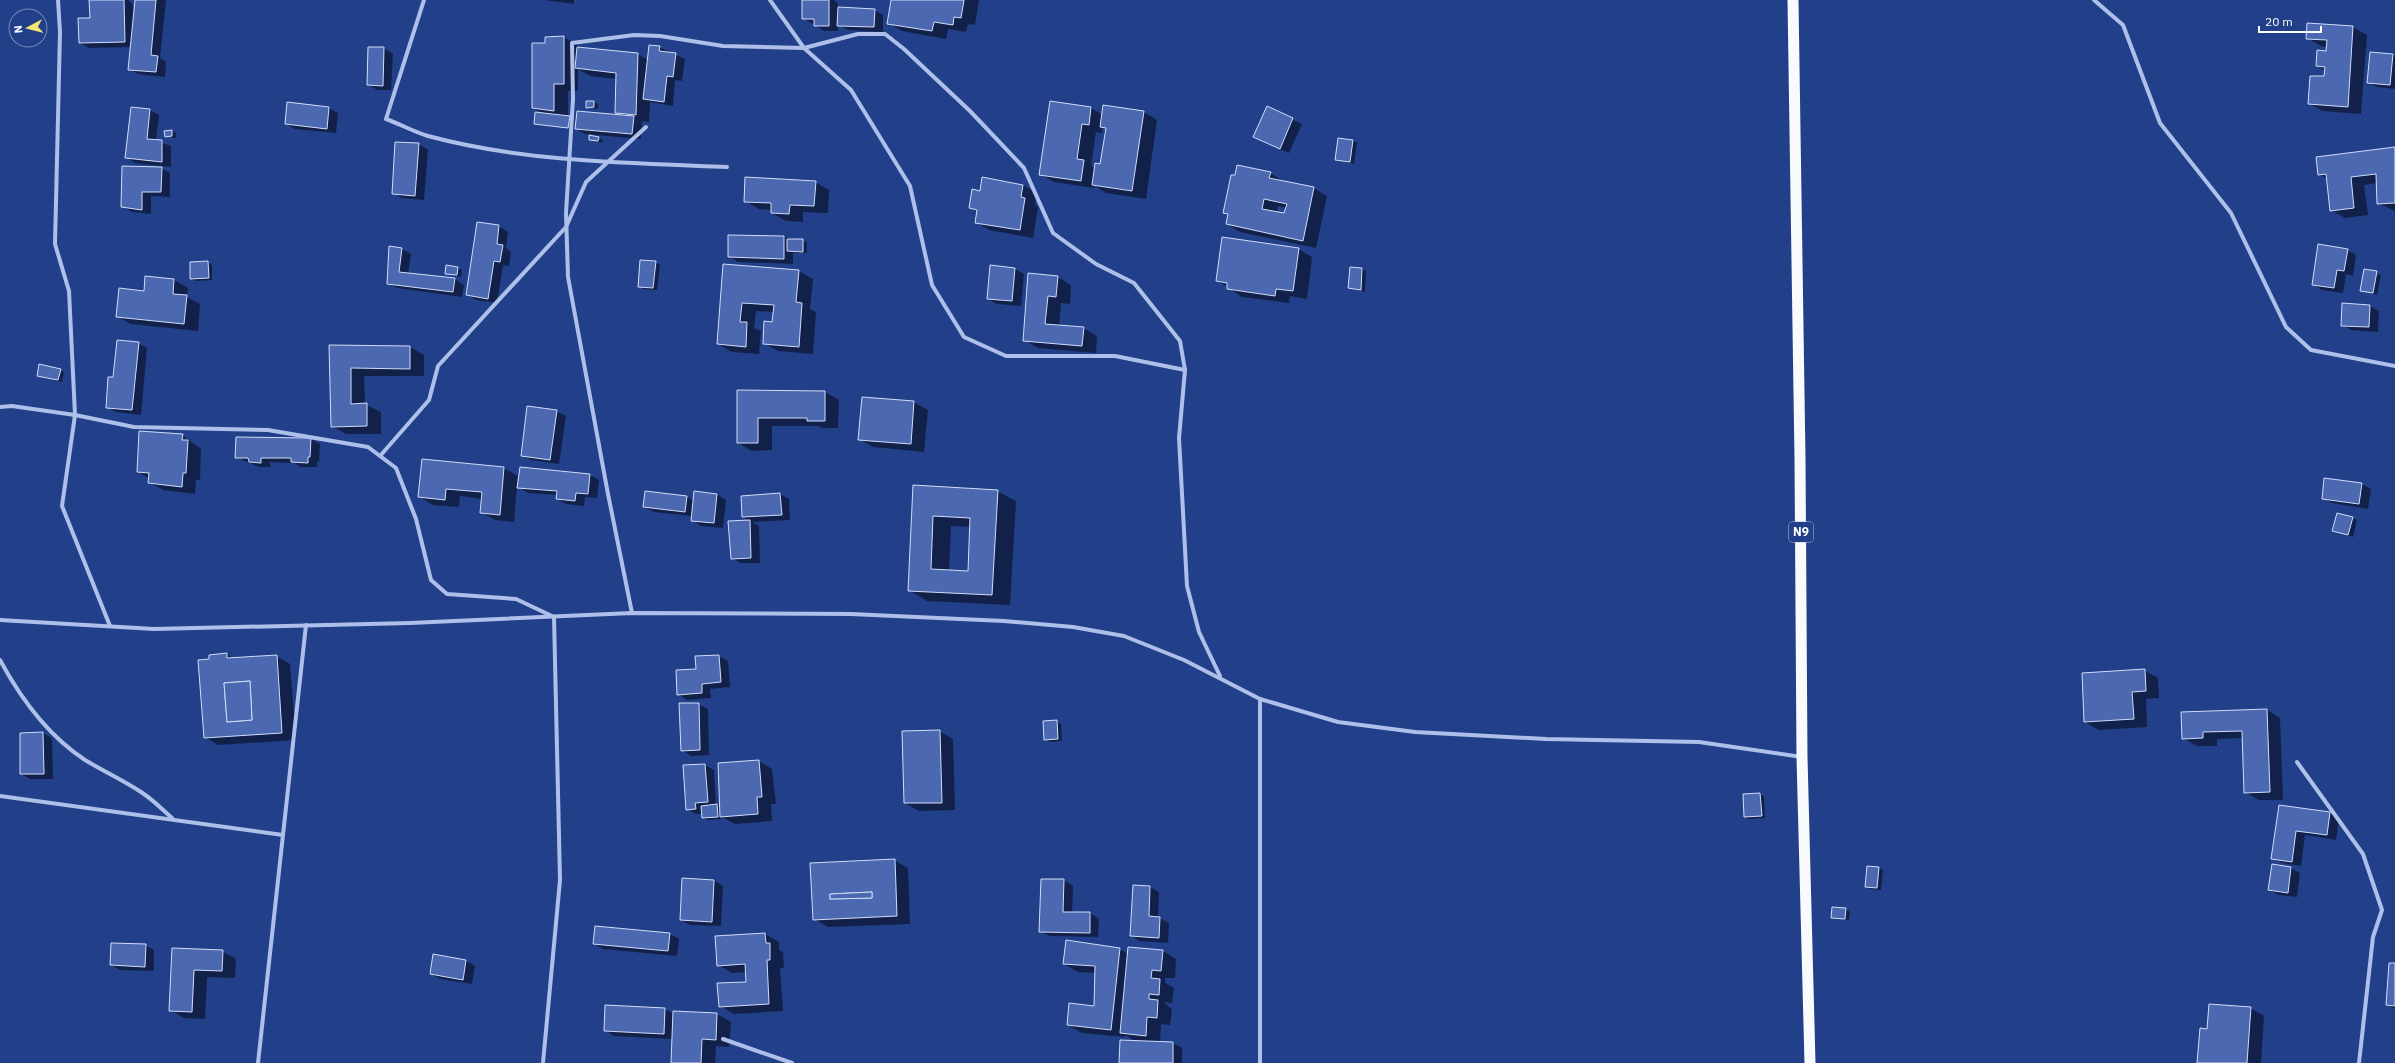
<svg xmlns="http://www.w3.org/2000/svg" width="2395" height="1063" font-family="'IBM Plex Sans',sans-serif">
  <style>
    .shadow { fill: #0007; fill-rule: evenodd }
    .building { fill: #4b68b1; stroke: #d2ddf8; fill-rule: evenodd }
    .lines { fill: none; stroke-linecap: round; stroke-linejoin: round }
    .minor { stroke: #aec0ea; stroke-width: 4 }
    .trunk { stroke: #f8fafe; stroke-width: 11 }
    .labels { text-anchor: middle; stroke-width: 3; stroke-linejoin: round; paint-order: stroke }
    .shield { fill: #223f89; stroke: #bdc5dc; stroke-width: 1 }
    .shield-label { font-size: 12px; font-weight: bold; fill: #fff }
  </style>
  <rect width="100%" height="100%" fill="#223f89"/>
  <g class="shadow">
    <polygon points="90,0 128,0 132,3 134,17 136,0 166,0 160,58 166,62 165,77 138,74 129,69 131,47 89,48 80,43 91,19"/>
    <polygon points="544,0 574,0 574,4"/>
    <polygon points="803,0 834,0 838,3 838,8 874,10 883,15 883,32 848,30 838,25 838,31 824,31 803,18"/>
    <polygon points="892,0 979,0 975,25 968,24 966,32 948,29 946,39 902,31 888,23"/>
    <polygon points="2308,24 2353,27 2367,35 2361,114 2322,111 2309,103 2325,78 2325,70 2317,66 2327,52 2327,47 2321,46 2307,38"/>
    <polygon points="564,37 578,45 578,48 638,54 648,60 659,47 685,59 682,81 675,80 673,106 650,102 649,122 642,121 641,139 585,134 576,129 622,116 616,112 617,79 590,76 578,69 578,91 568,91 568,117 574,120 573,127 535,123 545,114 533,108 546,44"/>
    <polygon points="384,48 393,54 391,90 377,90 368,84"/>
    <polygon points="2393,55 2395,56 2395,89 2377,87 2368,82"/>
    <polygon points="594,102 598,104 598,109 587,107"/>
    <path d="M 1051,102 L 1091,108 L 1103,115 L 1144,112 L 1157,120 L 1146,199 L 1106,193 L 1095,186 L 1094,188 L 1054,182 L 1040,174 ZM 1103,127 L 1106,129 L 1101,165 L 1095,168 L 1091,166 L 1096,132 L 1102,133 Z"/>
    <polygon points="131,108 150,110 159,115 156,141 171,146 171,167 135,163 126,157"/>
    <polygon points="329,108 338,113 336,133 295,129 286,124"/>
    <polygon points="1267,108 1302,124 1289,153 1264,142"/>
    <polygon points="172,131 176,133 176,138 166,136"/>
    <polygon points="599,138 603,140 602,143 590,139"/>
    <polygon points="1353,140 1357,143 1354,164 1336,159"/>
    <polygon points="419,144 428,150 424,200 402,198 393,193"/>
    <polygon points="2395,148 2395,211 2378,203 2377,183 2364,185 2368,215 2345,218 2331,210 2327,179 2319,174"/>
    <polygon points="161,168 170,173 170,197 151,196 151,214 132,212 122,206"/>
    <path d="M 1270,173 L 1284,182 L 1313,188 L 1327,196 L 1316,248 L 1240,232 L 1227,224 L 1228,215 L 1224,212 ZM 1278,206 L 1287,208 L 1285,215 L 1277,213 Z"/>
    <polygon points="815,182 829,190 828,213 803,212 803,222 786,221 772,213 772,210 759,209 745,201"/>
    <polygon points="1023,185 1036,193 1035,205 1038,207 1033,238 989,230 976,222 977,212 970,208 981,192"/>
    <polygon points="478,223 499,226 508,232 506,248 511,252 509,266 503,265 497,303 476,300 467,294"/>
    <polygon points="784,237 807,242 807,253 793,253 793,264 738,262 729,256"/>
    <polygon points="402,249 411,254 408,274 455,279 464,285 462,297 397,288 388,283"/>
    <polygon points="1298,249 1312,257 1307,299 1290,296 1289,303 1242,297 1217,280"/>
    <polygon points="2347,250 2356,255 2353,276 2346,274 2343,293 2322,290 2313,284"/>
    <polygon points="208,262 212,265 212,280 196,281 191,279"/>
    <polygon points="655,262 660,265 657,290 643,289 639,286"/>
    <polygon points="724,265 799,271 813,279 810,309 816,312 813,354 778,351 764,343 773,323 774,312 756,311 754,328 761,331 759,354 732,352 718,344"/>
    <polygon points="458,268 462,270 461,277 446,273"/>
    <polygon points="1015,269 1024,274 1021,306 997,304 988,299"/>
    <polygon points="1362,269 1366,271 1365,292 1349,287"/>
    <polygon points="2364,270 2381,275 2377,295 2361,290"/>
    <polygon points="1058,277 1071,285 1070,304 1061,303 1059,326 1083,328 1097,336 1096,353 1038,348 1024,340"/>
    <polygon points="174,280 188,288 187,297 200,304 198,331 131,324 117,316 145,292"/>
    <polygon points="2343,304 2370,306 2379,311 2378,332 2351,330 2342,325"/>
    <polygon points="138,343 147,348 141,415 116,412 107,407 114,378"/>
    <polygon points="330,346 410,347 424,355 424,376 364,376 365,404 381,412 381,434 346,434 332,426"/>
    <polygon points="60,370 64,372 62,382 38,375"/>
    <polygon points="738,391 825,392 839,400 838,428 822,428 818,426 772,426 772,450 752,451 738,443"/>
    <polygon points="914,402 928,410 924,452 873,447 859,439"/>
    <polygon points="556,411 566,416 559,464 531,460 522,455"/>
    <polygon points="182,435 201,449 200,480 196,480 195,494 163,490 149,482 150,479 138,472"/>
    <polygon points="311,439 320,444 319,462 317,462 317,467 301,467 294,463 270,462 270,467 259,467 236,457"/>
    <polygon points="504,468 518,476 517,483 519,483 521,468 590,475 599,480 597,498 585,497 584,506 566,504 557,499 558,495 528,493 517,486 514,522 495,520 481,512 482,499 460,496 459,507 433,505 420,497"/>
    <polygon points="2362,484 2371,489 2368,509 2332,503 2323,498"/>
    <path d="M 914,486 L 997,491 L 1016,501 L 1010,605 L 927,601 L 909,590 ZM 951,526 L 971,527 L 969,572 L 949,571 Z"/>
    <polygon points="717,494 726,500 723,528 701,526 692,520 692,516 654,512 644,507 686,496 694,501"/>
    <polygon points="780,494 789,499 790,520 752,522 759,526 760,563 741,563 732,558 729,521 750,521 743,517"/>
    <polygon points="2352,518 2357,520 2353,537 2333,531"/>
    <polygon points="227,654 234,659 276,656 290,664 296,740 218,745 205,737 210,660"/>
    <polygon points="719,656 728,661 730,687 710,689 711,698 687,700 678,694 697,670"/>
    <polygon points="2144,670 2158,678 2159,698 2146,699 2147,727 2099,730 2085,722"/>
    <polygon points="698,704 708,709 709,755 691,756 682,750"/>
    <polygon points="2267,710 2280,718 2283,800 2259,800 2245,792 2243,738 2217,739 2217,746 2197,746 2183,738"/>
    <polygon points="1057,721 1061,724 1062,741 1050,742 1045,739"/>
    <polygon points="939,731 953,739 955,810 919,811 905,803"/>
    <polygon points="43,733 52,738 53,779 30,779 21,774"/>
    <polygon points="759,761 772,769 776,804 771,804 772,821 735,824 722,817 722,819 708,820 703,818 703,814 696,814 687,809 705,765 714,770 716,805 721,808"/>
    <polygon points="1760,794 1764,797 1765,818 1749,819 1745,816 1744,795"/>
    <polygon points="2280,806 2330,813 2339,819 2336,840 2305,835 2301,866 2282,863 2272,858"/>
    <polygon points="894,860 908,868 910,924 828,927 814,919"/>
    <polygon points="1879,868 1883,870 1881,890 1870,889 1866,886"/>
    <polygon points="2291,868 2300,873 2297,897 2279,895 2269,890"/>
    <polygon points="714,880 723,886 721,926 690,925 681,920"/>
    <polygon points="1064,880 1073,886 1072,913 1090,913 1099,919 1098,937 1050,936 1040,931"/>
    <polygon points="1134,886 1150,887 1159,892 1158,917 1169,923 1168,943 1140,941 1131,936"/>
    <polygon points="1846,909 1850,912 1849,920 1832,917"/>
    <polygon points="670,934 679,939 677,956 603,949 594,944"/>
    <polygon points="765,934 779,942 779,950 783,952 784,968 780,968 783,1011 734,1014 720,1006 747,983 747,972 732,973 718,965"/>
    <polygon points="145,945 154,950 154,971 120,970 111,965"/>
    <polygon points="173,949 222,951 236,959 235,978 207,977 205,1019 184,1018 170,1010"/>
    <polygon points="1120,949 1128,954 1163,951 1176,959 1175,978 1165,978 1165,983 1174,988 1172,1003 1163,1002 1172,1009 1170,1025 1161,1024 1160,1043 1173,1043 1182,1048 1182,1063 1120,1063 1137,1042 1125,1035 1125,1037 1082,1033 1068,1025 1095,1007 1096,973 1078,972 1064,964"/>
    <polygon points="466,961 475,966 472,984 440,979 431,974"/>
    <polygon points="2395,964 2395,1009 2387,1004"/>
    <polygon points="2250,1008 2264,1016 2261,1063 2198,1063 2208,1030"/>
    <polygon points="665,1009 674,1014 717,1014 731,1022 729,1047 716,1046 715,1063 672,1063 673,1039 614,1036 605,1030"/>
  </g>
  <g class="building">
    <polygon points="89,0 124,0 125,42 79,43 78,18 90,18"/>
    <polygon points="135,0 156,0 151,55 158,56 156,72 128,70"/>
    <polygon points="802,0 829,0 829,26 814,26 814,19 802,19"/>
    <polygon points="891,0 964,0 961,18 954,17 953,25 934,22 932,31 887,24"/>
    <polygon points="838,7 875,9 874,27 837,26"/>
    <polygon points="2307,23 2353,26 2348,107 2308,104 2310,76 2324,76 2325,67 2316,66 2317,50 2326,51 2327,40 2306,39"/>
    <polygon points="564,36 564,84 554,84 554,111 532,108 532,43 545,43 545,37"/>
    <polygon points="649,45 660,46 659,51 676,53 673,77 667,76 664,102 643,99"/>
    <polygon points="368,47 384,47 383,86 367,85"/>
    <polygon points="577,47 638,53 636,115 615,113 616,73 575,68"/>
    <polygon points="2370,52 2393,54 2390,85 2367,83"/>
    <polygon points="586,101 594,101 594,107 586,108"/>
    <polygon points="1050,101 1091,107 1089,125 1082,124 1077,159 1084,160 1081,181 1039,175"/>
    <polygon points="287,102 329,107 327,129 285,124"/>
    <polygon points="1103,105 1144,111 1132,191 1092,185 1095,163 1100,164 1106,128 1100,127"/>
    <polygon points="1267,106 1293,118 1280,149 1253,137"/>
    <polygon points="131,107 150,109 147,139 162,140 162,162 125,158"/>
    <polygon points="577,111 634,116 632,134 575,129"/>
    <polygon points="535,112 570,116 568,128 534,124"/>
    <polygon points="172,130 172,136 165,137 164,131"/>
    <polygon points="589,135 599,137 598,141 589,140"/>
    <polygon points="1338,138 1353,140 1350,162 1335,160"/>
    <polygon points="395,142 419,143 415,196 392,194"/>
    <polygon points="2395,147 2395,203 2377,204 2376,174 2351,177 2354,208 2330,211 2326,174 2318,175 2316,157"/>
    <path d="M 1237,165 L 1271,172 L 1269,178 L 1314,187 L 1303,241 L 1226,224 L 1228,214 L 1223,213 L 1231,175 L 1235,175 ZM 1264,199 L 1287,204 L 1284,213 L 1262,209 Z"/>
    <polygon points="122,166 162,167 161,192 142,192 142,210 121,207"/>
    <polygon points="745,177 816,181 814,206 790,205 789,214 771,213 771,203 744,202"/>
    <polygon points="982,177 1023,185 1021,197 1025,198 1020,230 975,223 977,210 969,208 972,189 980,191"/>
    <polygon points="477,222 499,225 497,244 503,245 500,262 494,261 488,299 466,295"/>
    <polygon points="728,235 784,236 784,259 728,257"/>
    <polygon points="1222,237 1299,248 1293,291 1276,289 1275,296 1227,289 1227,283 1216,281"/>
    <polygon points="787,239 803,239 803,252 787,251"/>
    <polygon points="2318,244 2348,249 2344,271 2337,270 2334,288 2312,285"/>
    <polygon points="389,246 402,248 399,272 455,278 453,292 387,284"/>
    <polygon points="640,260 656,261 653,288 638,287"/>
    <polygon points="208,261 209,278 190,279 190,262"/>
    <polygon points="723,264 799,270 796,302 802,303 799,347 763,344 764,321 772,322 774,305 742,303 740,322 747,322 746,347 717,344"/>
    <polygon points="446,265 458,267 457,275 445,274"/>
    <polygon points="990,265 1015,268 1012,301 987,299"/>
    <polygon points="1350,267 1362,268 1361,290 1348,288"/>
    <polygon points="2364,269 2377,271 2373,293 2360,291"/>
    <polygon points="1028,273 1058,276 1056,297 1048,296 1045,324 1084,327 1082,346 1023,341"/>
    <polygon points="145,276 174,279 173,294 187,295 184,324 116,317 119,288 144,291"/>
    <polygon points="2342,303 2370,305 2369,327 2341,326"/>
    <polygon points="117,340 139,342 132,410 106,408 108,377 113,377"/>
    <polygon points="329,345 410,346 410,369 351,368 351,404 367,403 367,426 331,427"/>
    <polygon points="39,364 61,369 58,380 37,376"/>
    <polygon points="737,390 825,391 825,421 807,421 807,418 758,418 758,443 737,443"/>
    <polygon points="862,397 914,401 911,444 858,440"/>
    <polygon points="527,406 557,410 550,460 521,456"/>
    <polygon points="139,431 183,434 182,440 188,440 186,473 183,473 182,487 148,483 149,473 137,472"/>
    <polygon points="236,437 311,438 310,457 308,457 308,463 291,462 291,458 261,458 261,463 249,462 248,458 235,458"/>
    <polygon points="422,459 504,467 500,515 480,513 482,492 446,489 445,500 418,497"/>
    <polygon points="520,467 590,474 588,494 576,493 575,501 556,499 557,491 517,488"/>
    <polygon points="2324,478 2362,483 2359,504 2322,499"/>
    <path d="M 913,485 L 998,490 L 992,595 L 908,591 ZM 933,516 L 970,518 L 968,571 L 931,569 Z"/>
    <polygon points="645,491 687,496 685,512 643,507"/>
    <polygon points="694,491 717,494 714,523 691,521"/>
    <polygon points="780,493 782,515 742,517 741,496"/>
    <polygon points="2337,513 2353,517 2348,535 2332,531"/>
    <polygon points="750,520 751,558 731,559 728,521"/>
    <path d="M 227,653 L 227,658 L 277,655 L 282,733 L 204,738 L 198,660 L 209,659 L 209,655 ZM 250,681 L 252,720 L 227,722 L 224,683 Z"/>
    <polygon points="719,655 721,682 702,684 702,693 677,695 676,670 696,669 695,656"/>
    <polygon points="2145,669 2146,691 2132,692 2134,719 2084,722 2082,673"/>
    <polygon points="250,681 252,720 227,722 224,683"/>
    <polygon points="679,703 699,703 700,750 681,751"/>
    <polygon points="2267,709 2270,792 2244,793 2242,731 2203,732 2203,738 2182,739 2181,712"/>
    <polygon points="1057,720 1058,739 1044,740 1043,721"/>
    <polygon points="940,730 942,803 904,803 902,731"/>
    <polygon points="43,732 44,774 20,774 20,733"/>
    <polygon points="759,760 762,797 757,797 758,814 720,817 718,763"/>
    <polygon points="705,764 708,802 695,803 696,809 686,810 683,765"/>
    <polygon points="1760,793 1762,816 1744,817 1743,794"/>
    <polygon points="717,804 718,817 702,818 701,806"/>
    <polygon points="2279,805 2330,812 2327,835 2296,831 2292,862 2271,859"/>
    <path d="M 895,859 L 897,916 L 813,920 L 810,863 ZM 872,892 L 872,898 L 830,899 L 830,894 Z"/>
    <polygon points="2272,864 2291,867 2288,893 2268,890"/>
    <polygon points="1867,866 1879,867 1877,888 1865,887"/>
    <polygon points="682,878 714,880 712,922 680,920"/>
    <polygon points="1041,879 1064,879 1063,912 1090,912 1090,933 1039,932"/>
    <polygon points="1133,885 1150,886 1149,916 1160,917 1159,938 1130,936"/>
    <polygon points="872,892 872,898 830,899 830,894"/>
    <polygon points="1832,907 1846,908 1845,919 1831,918"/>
    <polygon points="595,926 670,933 668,951 593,944"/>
    <polygon points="765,933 766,943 770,943 770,960 767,960 769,1004 719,1007 717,983 746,982 745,964 717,966 715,936"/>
    <polygon points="1066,940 1120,948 1111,1030 1067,1025 1069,1003 1094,1006 1095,966 1063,964"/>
    <polygon points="111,943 146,944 145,967 110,965"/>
    <polygon points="1128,947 1163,950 1161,971 1152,970 1151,978 1160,979 1159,995 1149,994 1149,999 1158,1000 1157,1018 1147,1017 1146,1036 1120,1033"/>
    <polygon points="172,948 223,950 222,971 194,970 192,1012 169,1011"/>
    <polygon points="433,954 466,960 463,980 430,974"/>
    <polygon points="2389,963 2395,963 2395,1006 2386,1005"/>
    <polygon points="2209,1004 2251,1007 2247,1063 2197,1063 2200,1028 2207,1029"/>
    <polygon points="605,1005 665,1008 664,1034 604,1031"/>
    <polygon points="673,1011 717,1013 716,1040 702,1039 701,1063 671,1063"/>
    <polygon points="1120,1040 1173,1042 1173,1063 1119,1063"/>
  </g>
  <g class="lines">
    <g class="minor">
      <polyline points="58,0 60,32 55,244 69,291 75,415 62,506 110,626"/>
      <path d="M 424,0 L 386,119 C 400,124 414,132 428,136 C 525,162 628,163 727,167"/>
      <polyline points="770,0 804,48 851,90 910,186 932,285 964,337 1006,356 1115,356 1185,370"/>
      <polyline points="2094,0 2123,25 2160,123 2231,213 2286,327 2311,350 2395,366"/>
      <polyline points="0,407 12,406 75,415 134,427 268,430 368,447 396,468 416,519 431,580 447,594 516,599 554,617 560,880 543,1063"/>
      <polyline points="380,456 429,400 438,366 566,227 586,182 646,127"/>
      <polyline points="632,613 608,494 568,277 566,213 573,99 572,43 634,35 660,36 723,46 804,48 858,34 885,34 904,49 970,111 1024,168 1053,233 1096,264 1134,283 1180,341 1185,370 1179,438 1187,586 1199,632 1220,676"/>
      <polyline points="0,620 154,629 410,623 632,613 851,614 1004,621 1073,627 1124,636 1184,660 1260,699 1338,722 1415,732 1546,739 1699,742 1802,757"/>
      <path d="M 0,660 C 21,699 47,735 85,760 C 103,771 123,780 141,792 C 152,799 162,809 172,818"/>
      <polyline points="1260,699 1260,1063"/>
      <polyline points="2297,762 2363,854 2382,910 2373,937 2359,1063"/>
      <polyline points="0,796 283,835"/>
      <polyline points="723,1039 792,1063"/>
      <polyline points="258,1063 306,625"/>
    </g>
    <polyline class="trunk" points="1793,0 1800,458 1802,757 1810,1063"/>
  </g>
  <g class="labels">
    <rect class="shield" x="1789" y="522" width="24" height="20" rx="3"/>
    <g class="shield-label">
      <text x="1801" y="536">N9</text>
    </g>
  </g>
  <g transform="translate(28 28) rotate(263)"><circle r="19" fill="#223f89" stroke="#7a8cb8"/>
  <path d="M0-3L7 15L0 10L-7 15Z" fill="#f6e56f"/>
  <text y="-6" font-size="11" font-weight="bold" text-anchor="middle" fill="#ffffff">N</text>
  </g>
  <path d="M2259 26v6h62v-6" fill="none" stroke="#ffffff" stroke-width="2"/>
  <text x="2265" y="26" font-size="12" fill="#ffffff" stroke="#223f89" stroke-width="3" paint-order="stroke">20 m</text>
</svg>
